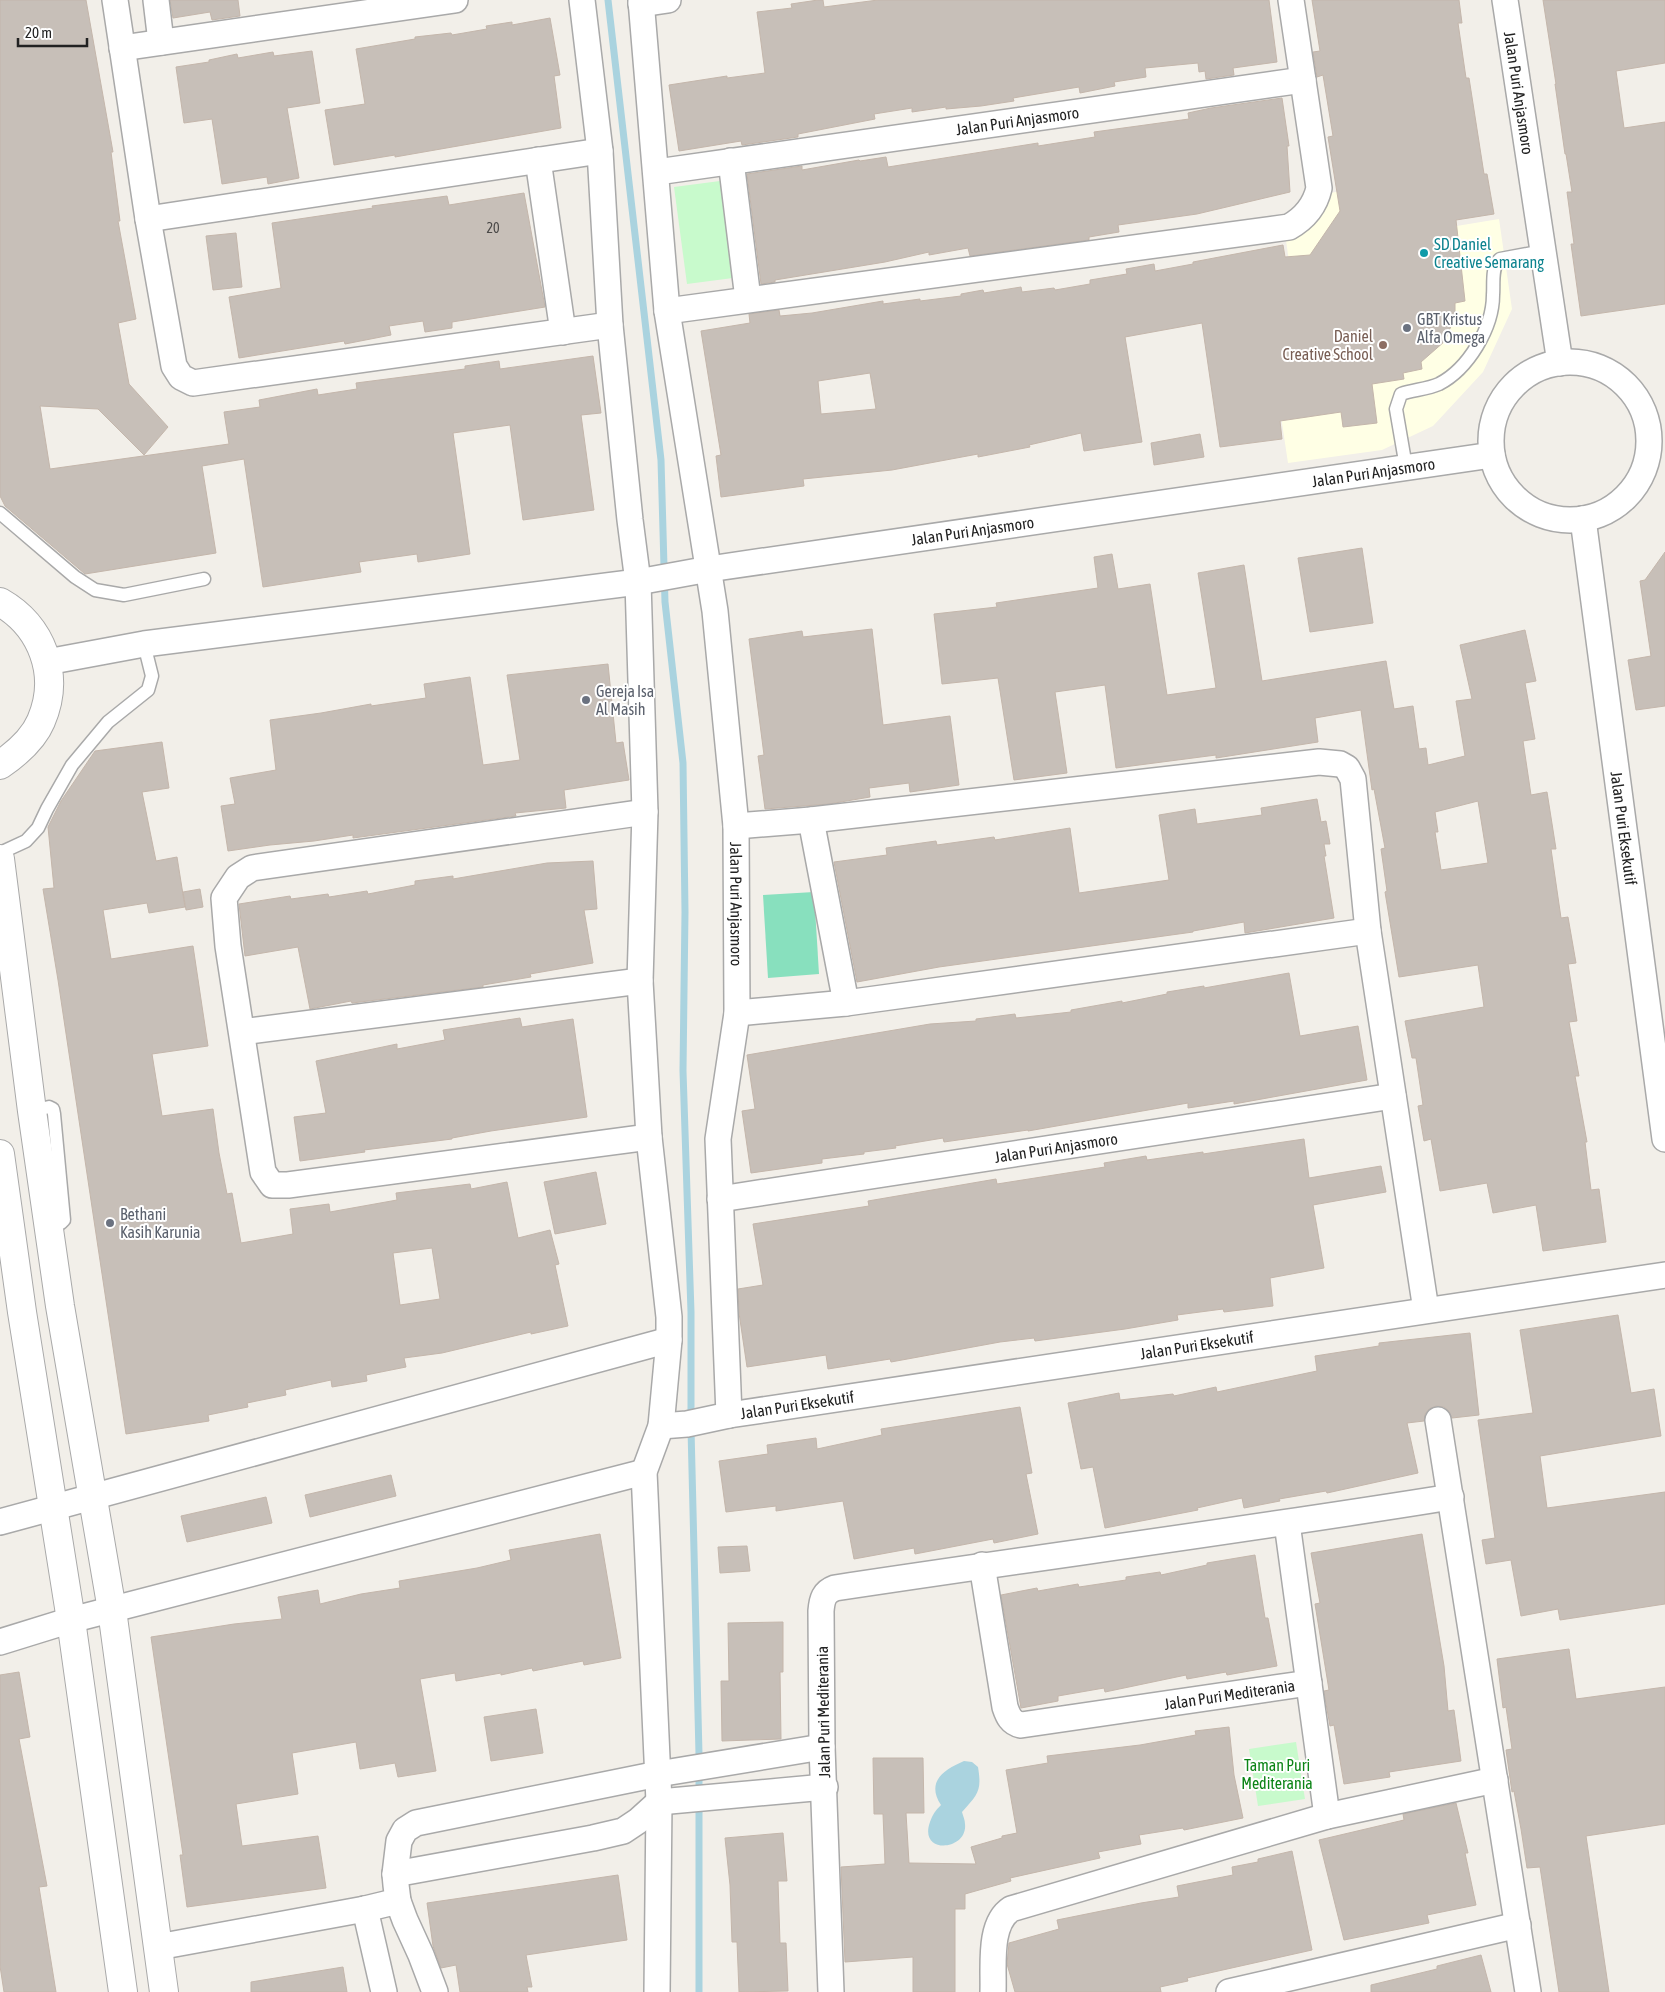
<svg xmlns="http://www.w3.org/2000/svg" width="1665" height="1992" font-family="'Asap Condensed',sans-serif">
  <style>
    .education { fill: #ffffe5 }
    .park { fill: #c8facc }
    .pitch { fill: #88e0be }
    .water { fill: #aad3df }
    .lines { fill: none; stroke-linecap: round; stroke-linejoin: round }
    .stream { stroke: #aad3df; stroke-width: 7 }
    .building { fill: #c7bfb8; stroke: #c4b6ab; fill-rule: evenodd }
    .service-casing { stroke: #a9a9a9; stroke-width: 15 }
    .minor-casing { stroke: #a9a9a9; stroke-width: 28 }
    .tertiary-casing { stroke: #a9a9a9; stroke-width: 30 }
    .service { stroke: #fff; stroke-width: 12 }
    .minor { stroke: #fff; stroke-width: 25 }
    .tertiary { stroke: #fff; stroke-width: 28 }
    .culture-dot { fill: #0f9aa8; stroke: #fff; stroke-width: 2 }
    .worship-dot { fill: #6b7280; stroke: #fff; stroke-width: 2 }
    .education-dot { fill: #8d6e63; stroke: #fff; stroke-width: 2 }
    .labels { text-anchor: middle; stroke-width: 4; stroke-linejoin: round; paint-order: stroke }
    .number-label { font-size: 14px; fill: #4b4948 }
    .street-label { font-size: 16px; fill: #222; stroke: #fff }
    .culture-label { font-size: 16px; fill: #0d838f; stroke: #fff; text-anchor: start }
    .worship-label { font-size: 16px; fill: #5b616d; stroke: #fff; text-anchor: start }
    .education-label { font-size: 16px; fill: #785e54; stroke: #fff; text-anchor: end }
    .park-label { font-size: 16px; fill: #0c8416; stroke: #fff }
  </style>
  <rect width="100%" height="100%" fill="#f2efe9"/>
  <polygon class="education" points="1381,184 1390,237 1499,219 1512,309 1483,372 1433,426 1382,450 1288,463 1266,317 1296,312 1285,233 1330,193"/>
  <g class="park">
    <polygon points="720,181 733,278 687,284 674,187"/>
    <polygon points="1296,1742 1305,1799 1258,1806 1249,1749"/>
  </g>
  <polygon class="pitch" points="814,892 819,974 768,978 763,895"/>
  <path class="water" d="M 964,1761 L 972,1762 L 978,1767 C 982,1791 978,1794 962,1812 C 963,1816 965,1820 965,1824 C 968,1851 918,1855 930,1822 C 933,1814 935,1811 941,1805 C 926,1782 943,1770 964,1761 Z"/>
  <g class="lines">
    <g class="stream">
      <polyline points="608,0 661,460 665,602 683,763 685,912 683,1071 691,1312 691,1418"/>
      <polyline points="691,1429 699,1754 699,1992"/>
    </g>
  </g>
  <g class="building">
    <polygon points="0,0 86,0 113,152 111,152 120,221 118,221 136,319 118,323 129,384 168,427 144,455 98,409 40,406 50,469 229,444 224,412 260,407 259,400 317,389 318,395 357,389 356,383 465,369 465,366 499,361 500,369 593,356 601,413 581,415 594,510 523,520 510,425 453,433 470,554 418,562 417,554 359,562 361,572 263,587 244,459 202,466 216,553 85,574 5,506 0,496"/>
    <polygon points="170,0 238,0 240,16 212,20 210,12 173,18"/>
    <polygon points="818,0 823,0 824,7 878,0 1269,0 1277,62 1233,68 1234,75 1206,79 1205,71 1199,72 1198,63 1145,68 1146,77 1114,82 1115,86 1080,93 1079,87 1013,98 1014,101 981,106 946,109 946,107 912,112 912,108 874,114 875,119 798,134 798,137 742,145 741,141 679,151 669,85 727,76 727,78 765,73 757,12 792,8 791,4"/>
    <path d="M 1312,0 L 1459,0 L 1462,23 L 1458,23 L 1466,78 L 1469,78 L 1484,174 L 1487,174 L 1494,214 L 1456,220 L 1465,301 L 1455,303 L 1455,316 L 1445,341 L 1421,362 L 1422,369 L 1403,373 L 1404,379 L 1372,384 L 1377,423 L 1343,427 L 1341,412 L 1280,421 L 1282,439 L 1220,447 L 1202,323 L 1125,337 L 1142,442 L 1084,451 L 1081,433 L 1029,445 L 1030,447 L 978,457 L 978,454 L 892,470 L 803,479 L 804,486 L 721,497 L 716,456 L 721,455 L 701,331 L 750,323 L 749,314 L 779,310 L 780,316 L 812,313 L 883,301 L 883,304 L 920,299 L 920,301 L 961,296 L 961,294 L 983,290 L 984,293 L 1021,287 L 1022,292 L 1054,288 L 1055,290 L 1090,284 L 1090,280 L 1127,274 L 1126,269 L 1154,264 L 1155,271 L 1193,264 L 1193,262 L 1283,245 L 1285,257 L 1310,255 L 1340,211 L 1328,137 L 1333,136 L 1323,75 L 1317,77 L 1313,52 L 1320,51 ZM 870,373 L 876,409 L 821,414 L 818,381 Z"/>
    <polygon points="1543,0 1665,0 1665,63 1616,71 1624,128 1665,122 1665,304 1581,316 1571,244 1574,244 1567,192 1572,192 1566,154 1565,154 1555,84 1556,84"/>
    <polygon points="550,18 560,75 554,76 561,128 395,157 395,155 334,165 325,110 365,104 356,49 415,39 415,37 451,33 452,35 487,29 486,26 512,22 512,25"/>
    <polygon points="312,51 320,103 287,108 299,178 268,184 267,177 222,184 212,119 184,123 176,67 209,62 209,60 237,54 238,58 273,52 274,56"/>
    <polygon points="1282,98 1289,146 1287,146 1290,192 1197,214 1118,225 1119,232 1089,237 1089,240 970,256 968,248 929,255 929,252 885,262 775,280 775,282 761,284 747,174 802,166 802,170 859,160 860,161 886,157 888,167 1038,143 1038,146 1095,137 1094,132 1189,119 1188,113 1211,108"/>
    <polygon points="524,193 545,307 452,322 452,328 425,332 423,321 389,326 391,335 345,344 344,341 239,358 229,297 281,288 272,223 373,208 372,206 447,196 449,205"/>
    <polygon points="236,233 242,287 213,290 206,236"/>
    <polygon points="1200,434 1204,457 1154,465 1151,443"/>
    <polygon points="1362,548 1373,623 1310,632 1298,558"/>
    <polygon points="1665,552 1665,706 1636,710 1628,660 1651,656 1640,581 1645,580"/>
    <path d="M 1112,554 L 1118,589 L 1150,584 L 1167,695 L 1216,688 L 1198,573 L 1244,565 L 1262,681 L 1386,661 L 1394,709 L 1413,706 L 1419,749 L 1426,748 L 1428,765 L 1465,756 L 1456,701 L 1472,699 L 1460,645 L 1525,630 L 1536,681 L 1525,683 L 1535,739 L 1523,741 L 1531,795 L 1547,792 L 1556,849 L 1551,849 L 1561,918 L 1568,917 L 1576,963 L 1568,964 L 1577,1021 L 1569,1022 L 1579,1076 L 1575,1076 L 1587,1142 L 1585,1142 L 1591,1190 L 1599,1189 L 1606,1242 L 1543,1251 L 1536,1205 L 1493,1213 L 1487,1183 L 1440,1191 L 1431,1139 L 1424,1141 L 1418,1106 L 1423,1105 L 1416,1058 L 1412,1058 L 1405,1021 L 1484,1007 L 1478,965 L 1399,977 L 1385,892 L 1387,891 L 1381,849 L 1385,848 L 1374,789 L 1372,790 L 1361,710 L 1315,718 L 1318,742 L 1216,758 L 1216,755 L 1116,768 L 1105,685 L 1055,692 L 1067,773 L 1014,780 L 998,678 L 942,684 L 934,614 L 997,607 L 996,603 L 1098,588 L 1094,557 ZM 1478,801 L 1488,863 L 1441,870 L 1435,832 L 1438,832 L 1435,812 Z"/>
    <polygon points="872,629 883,725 950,716 959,785 910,792 909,783 869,788 870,797 829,804 765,809 758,756 764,755 749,639 802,631 803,637"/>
    <polygon points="608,664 616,743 623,742 629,780 564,790 566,808 515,813 516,816 353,838 353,835 314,841 270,845 228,851 221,806 235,804 230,778 276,770 270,720 321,713 371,704 371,706 426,698 424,684 470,677 483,765 520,760 507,675"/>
    <path d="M 162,742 L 169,788 L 142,792 L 156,861 L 177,857 L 185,907 L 149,913 L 147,903 L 103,910 L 111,959 L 193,946 L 208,1046 L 152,1054 L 162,1116 L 213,1109 L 219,1153 L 227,1194 L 232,1193 L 241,1243 L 293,1234 L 290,1209 L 329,1204 L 330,1212 L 397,1200 L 396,1193 L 470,1184 L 471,1189 L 507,1182 L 518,1238 L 550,1230 L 559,1264 L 555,1265 L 568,1326 L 531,1334 L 531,1332 L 442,1353 L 404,1358 L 406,1367 L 366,1375 L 367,1381 L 332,1387 L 331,1380 L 285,1390 L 286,1395 L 247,1403 L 248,1407 L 208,1415 L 209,1421 L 126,1434 L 58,980 L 43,889 L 54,888 L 48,827 L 61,801 L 95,751 ZM 432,1248 L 440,1299 L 400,1305 L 393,1253 Z"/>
    <polygon points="1317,799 1321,822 1326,821 1330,844 1324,844 1326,856 1324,856 1334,918 1245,933 1244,922 1193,931 1193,932 939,967 857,982 834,862 887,855 886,848 936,841 937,845 994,837 995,840 1070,828 1079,893 1169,880 1159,815 1195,809 1197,824 1262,815 1261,808"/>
    <polygon points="593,861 597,909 584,910 593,963 530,974 531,977 483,985 483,987 352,1003 351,1001 310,1009 298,947 245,956 239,904 290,896 291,899 328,894 329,897 367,891 368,894 415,885 415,881 453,876 453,879 547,863"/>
    <polygon points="200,889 203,907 186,910 183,892"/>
    <polygon points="1289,973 1300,1036 1358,1026 1367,1080 1234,1104 1234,1101 1188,1108 1188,1103 1028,1131 1028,1130 944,1142 943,1138 895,1146 896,1148 864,1152 864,1154 822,1159 822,1163 751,1173 742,1111 755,1109 747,1055 930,1024 976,1021 976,1019 1015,1014 1016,1018 1071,1012 1071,1010 1122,1001 1122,1003 1167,994 1167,992 1204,986 1204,988"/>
    <polygon points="520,1018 522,1027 573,1019 587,1117 491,1131 452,1138 452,1139 364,1150 365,1152 300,1161 294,1117 326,1113 316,1061 397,1044 397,1049 445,1040 443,1030"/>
    <polygon points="1304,1139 1309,1178 1381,1166 1386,1192 1313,1205 1324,1268 1270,1278 1273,1306 1224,1312 1223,1309 1177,1315 1178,1320 1125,1329 1035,1341 1034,1338 1000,1342 891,1362 890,1359 828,1369 826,1355 747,1367 739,1313 738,1289 763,1285 753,1224 869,1206 868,1201 996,1179 997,1184 1105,1167 1104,1163 1146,1156 1147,1160 1203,1152 1203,1154"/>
    <polygon points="596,1172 606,1224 555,1234 544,1182"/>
    <polygon points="1618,1315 1631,1393 1654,1389 1661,1436 1540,1456 1547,1508 1665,1492 1665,1604 1560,1620 1558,1609 1521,1616 1511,1560 1486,1564 1482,1540 1495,1538 1478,1420 1533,1413 1520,1330"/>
    <polygon points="1470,1333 1479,1415 1452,1418 1449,1411 1444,1407 1436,1406 1429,1409 1425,1414 1424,1421 1407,1423 1418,1473 1327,1493 1326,1491 1279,1499 1280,1501 1244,1508 1242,1498 1197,1508 1198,1510 1105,1528 1093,1467 1081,1469 1068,1403 1119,1393 1120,1400 1173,1394 1174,1396 1216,1387 1217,1392 1317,1371 1315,1356 1379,1346 1379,1343"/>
    <polygon points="1020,1407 1032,1473 1026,1474 1038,1534 994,1543 993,1539 915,1554 914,1548 854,1559 843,1501 776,1511 776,1506 726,1512 719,1461 768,1454 767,1445 816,1438 817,1449 882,1435 881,1429"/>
    <polygon points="391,1475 396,1496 310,1517 305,1495"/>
    <polygon points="266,1497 272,1523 187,1542 181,1516"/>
    <polygon points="600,1534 621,1658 584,1665 583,1661 533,1671 532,1668 501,1675 501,1673 456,1681 455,1673 420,1679 436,1771 398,1777 395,1763 360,1769 356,1742 292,1753 298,1794 236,1804 242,1846 318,1836 326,1888 187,1907 180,1855 183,1855 151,1637 234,1624 282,1619 278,1597 318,1590 320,1604 361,1594 400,1588 399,1581 477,1568 511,1560 509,1550"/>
    <polygon points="1422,1534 1444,1666 1448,1711 1454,1710 1461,1761 1389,1772 1390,1777 1344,1784 1334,1725 1330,1726 1325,1698 1324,1691 1329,1690 1315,1604 1320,1603 1311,1553"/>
    <polygon points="747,1546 750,1571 720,1573 718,1547"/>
    <polygon points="1255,1555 1265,1618 1268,1618 1277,1666 1227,1675 1226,1672 1187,1679 1186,1675 1105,1692 1104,1688 1058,1696 1058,1701 1021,1708 1001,1595 1037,1588 1038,1591 1078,1584 1079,1587 1126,1580 1126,1577 1160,1572 1161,1575 1207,1565 1207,1563"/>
    <polygon points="783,1622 783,1672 780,1672 781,1739 722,1741 721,1681 729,1681 728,1623"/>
    <polygon points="1569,1649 1576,1699 1665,1687 1665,1824 1586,1836 1609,1992 1559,1992 1540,1867 1527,1868 1521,1829 1514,1791 1512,1792 1506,1750 1512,1749 1506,1707 1503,1708 1497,1659"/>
    <polygon points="19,1672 30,1737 19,1739 47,1886 39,1887 56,1992 4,1992 0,1966 0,1675"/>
    <polygon points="536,1709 543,1753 491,1761 484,1717"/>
    <polygon points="1229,1727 1234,1775 1243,1818 1184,1830 1183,1828 1139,1835 1141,1844 1098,1852 1100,1858 1010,1878 1011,1881 965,1894 965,1909 955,1909 955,1992 913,1992 913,1957 845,1962 841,1867 885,1864 883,1814 874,1814 873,1758 923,1758 924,1813 906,1813 909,1863 976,1864 971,1847 1002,1838 1002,1836 1017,1833 1006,1770 1048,1763 1047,1756 1140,1745 1196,1735 1195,1731"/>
    <polygon points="1456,1803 1468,1853 1465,1853 1476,1905 1427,1915 1429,1923 1344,1940 1319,1840 1404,1820 1403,1814"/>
    <polygon points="783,1833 787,1881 778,1881 780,1943 786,1943 788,1991 739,1992 737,1942 732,1942 730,1885 725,1838"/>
    <polygon points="1292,1851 1312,1950 1187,1978 1188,1981 1160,1987 1161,1992 1015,1992 1007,1964 1009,1943 1059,1929 1057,1920 1141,1903 1179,1897 1177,1886 1233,1875 1232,1867 1258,1862 1258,1859"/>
    <polygon points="618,1875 627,1940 526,1955 532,1987 527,1987 528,1992 460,1992 456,1965 441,1968 433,1946 427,1903"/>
    <polygon points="1481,1955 1491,1992 1371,1992 1371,1985 1437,1969 1437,1966"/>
    <polygon points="343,1967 347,1992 251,1992 251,1982"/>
  </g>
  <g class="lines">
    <g class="service-casing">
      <g id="service">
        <path d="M 1406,467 L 1396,409 L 1401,394 C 1413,390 1428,389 1439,384 C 1468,369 1493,328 1493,295 C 1494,284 1491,267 1500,259 L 1543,251"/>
        <polyline points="0,513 75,577 95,590 124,595 204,579"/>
        <polyline points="0,853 26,841 38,828 47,809 72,765 108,722 148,690 152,676 144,644"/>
        <polyline points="32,1111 49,1107 53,1109 54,1114 64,1220 61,1223 48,1225"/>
      </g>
    </g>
    <g class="minor-casing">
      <g id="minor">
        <polyline points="115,0 148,219 174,366 181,377 193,383 610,325"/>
        <polyline points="156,0 161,42"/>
        <polyline points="582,0 600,151 610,325 630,520 638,582 645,812 640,981 649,1137 669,1317 669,1340 661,1426 644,1472 659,1802 657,1992"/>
        <path id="s1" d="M 641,0 L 667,311 L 715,611 L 736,826 L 737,1013 L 718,1139 L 729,1415"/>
        <path id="s2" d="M 1505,0 L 1560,363"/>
        <polyline points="641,4 668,0"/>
        <polyline points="122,48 455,0"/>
        <polyline points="538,160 563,332"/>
        <polyline points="731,161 748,299"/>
        <path id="s3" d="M 657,172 L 1303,80"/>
        <polyline points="148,219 600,151"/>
        <path d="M 667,311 L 1289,227 C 1305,218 1315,206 1319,188 L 1291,0"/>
        <circle cx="1570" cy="441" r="79"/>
        <path id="s4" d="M 1583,519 L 1665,1139"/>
        <path id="s5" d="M 47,662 L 144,644 L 638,582 L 709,569 L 1492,455"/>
        <polyline points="645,812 252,868 238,877 224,898 228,946 263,1172 272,1185 288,1185 649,1137"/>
        <polyline points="811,820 846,1003"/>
        <polyline points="736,826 811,820 1319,762 1340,764 1347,768 1353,779 1368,931 1426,1310"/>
        <polyline points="737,1013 846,1003 1368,931"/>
        <polyline points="242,1032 640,981"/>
        <path id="s6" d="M 720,1199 L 1393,1096"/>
        <polyline points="1438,1420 1528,1992"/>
        <path id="s7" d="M 661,1426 L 687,1424 L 729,1415 L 1665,1275"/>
        <polyline points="0,1522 669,1340"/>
        <polyline points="1287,1523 1327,1816"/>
        <path id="s8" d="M 982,1565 L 1005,1707 C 1008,1716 1011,1723 1021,1725 L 1309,1683"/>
        <polyline points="0,1642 71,1620 644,1472"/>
        <polyline points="395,1874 593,1838 623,1831 638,1821 659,1802 825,1787"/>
        <polyline points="365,1909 384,1992"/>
        <polyline points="158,1947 365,1909 398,1901"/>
        <polyline points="435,1992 421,1955 405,1920 398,1901 396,1885 395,1874 399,1841 405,1830 416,1823 658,1774 822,1747"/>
        <path d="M 831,1992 L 822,1747 L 821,1611 C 822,1599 824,1592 835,1588 C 1040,1557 1246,1530 1451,1497"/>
        <path d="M 993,1992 C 994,1967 988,1924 1011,1909 L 1327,1816 L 1495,1780"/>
        <polyline points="1229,1992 1518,1925"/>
      </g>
    </g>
    <g class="tertiary-casing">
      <g id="tertiary">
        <path d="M 0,602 C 42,626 61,675 41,721 C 33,740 16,754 0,765"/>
        <polyline points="0,859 32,1111 60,1306 112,1610 164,1992"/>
        <polyline points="0,1154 22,1312 71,1620 123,1992"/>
      </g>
    </g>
    <use href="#service" class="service"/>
    <use href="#minor" class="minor"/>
    <use href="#tertiary" class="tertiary"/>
  </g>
  <circle class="culture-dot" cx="1424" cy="253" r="5"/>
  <g class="worship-dot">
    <circle cx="1407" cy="328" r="5"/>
    <circle cx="586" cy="700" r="5"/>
    <circle cx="110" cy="1223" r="5"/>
  </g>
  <circle class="education-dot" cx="1383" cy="345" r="5"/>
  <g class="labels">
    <g class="number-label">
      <text x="493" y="233">20</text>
    </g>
    <g class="street-label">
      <text dy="6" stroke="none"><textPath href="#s2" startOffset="94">Jalan Puri Anjasmoro</textPath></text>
      <text dy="6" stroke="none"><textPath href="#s3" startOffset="364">Jalan Puri Anjasmoro</textPath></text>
      <text dy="6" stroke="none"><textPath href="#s5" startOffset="1340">Jalan Puri Anjasmoro</textPath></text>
      <text dy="6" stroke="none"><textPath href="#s5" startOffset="935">Jalan Puri Anjasmoro</textPath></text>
      <text dy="6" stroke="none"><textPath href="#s4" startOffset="312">Jalan Puri Eksekutif</textPath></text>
      <text dy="6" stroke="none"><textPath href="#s1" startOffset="910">Jalan Puri Anjasmoro</textPath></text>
      <text dy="6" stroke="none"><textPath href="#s6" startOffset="340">Jalan Puri Anjasmoro</textPath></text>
      <text dy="6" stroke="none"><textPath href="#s7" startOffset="542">Jalan Puri Eksekutif</textPath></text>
      <text dy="6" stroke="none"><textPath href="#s7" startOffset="138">Jalan Puri Eksekutif</textPath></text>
      <text dy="6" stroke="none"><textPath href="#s8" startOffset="380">Jalan Puri Mediterania</textPath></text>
      <text transform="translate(823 1712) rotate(-91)" y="6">Jalan Puri Mediterania</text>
    </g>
    <g class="culture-label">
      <text x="1434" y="250">SD Daniel<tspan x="1434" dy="18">Creative Semarang</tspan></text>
    </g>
    <g class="worship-label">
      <text x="1417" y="325">GBT Kristus<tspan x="1417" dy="18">Alfa Omega</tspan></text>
      <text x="596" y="697">Gereja Isa<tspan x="596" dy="18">Al Masih</tspan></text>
      <text x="120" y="1220">Bethani<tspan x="120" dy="18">Kasih Karunia</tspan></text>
    </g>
    <g class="education-label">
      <text x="1373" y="342">Daniel<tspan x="1373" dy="18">Creative School</tspan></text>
    </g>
    <g class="park-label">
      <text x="1277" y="1771">Taman Puri<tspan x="1277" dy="18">Mediterania</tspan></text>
    </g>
  </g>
  <path d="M18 38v8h69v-8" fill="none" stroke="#222222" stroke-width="2.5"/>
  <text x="25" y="38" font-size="15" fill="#222222" stroke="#ffffff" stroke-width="4" paint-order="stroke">20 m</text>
</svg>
